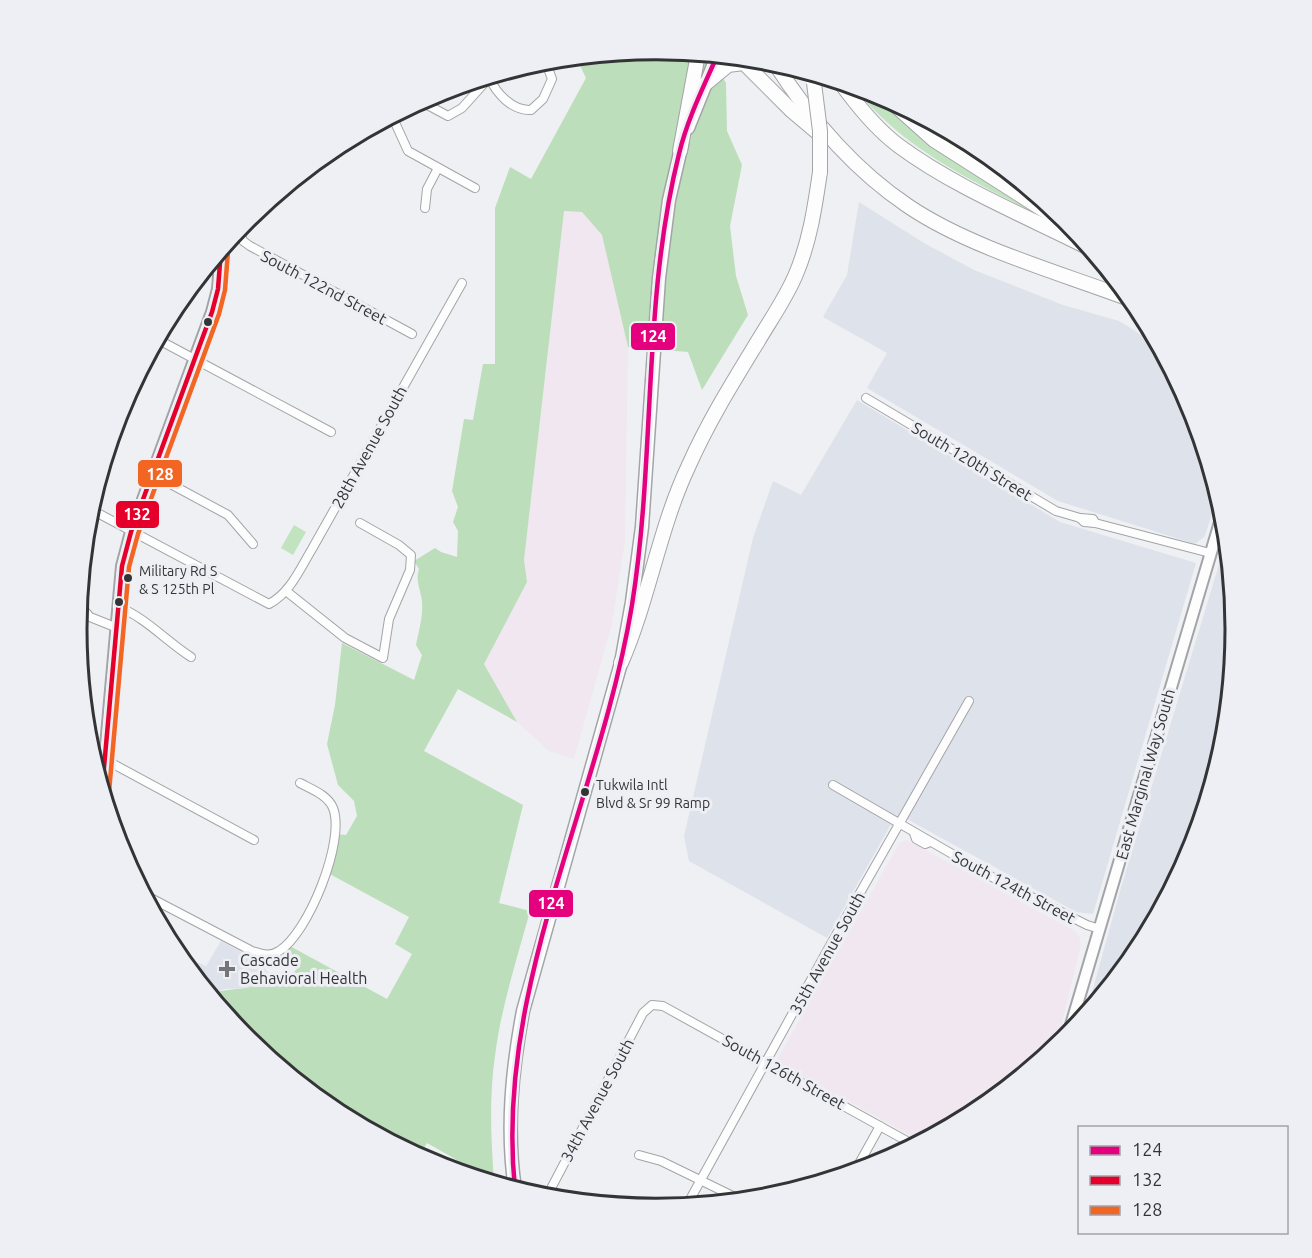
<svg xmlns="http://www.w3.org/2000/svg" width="1312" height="1258" font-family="Ubuntu,sans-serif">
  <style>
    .commercial { fill: #f0e7f1 }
    .built { fill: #dee2ea }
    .green { fill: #c2e3c0 }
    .forest { fill: #bcdeba }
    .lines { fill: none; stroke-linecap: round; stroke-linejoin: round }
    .street-casing { stroke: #a3a4a7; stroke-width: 10 }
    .secondary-casing { stroke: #a3a4a7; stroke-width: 14 }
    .primary-casing { stroke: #a3a4a7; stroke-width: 15 }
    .highway-casing { stroke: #a3a4a7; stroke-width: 16 }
    .street { stroke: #fdfdfd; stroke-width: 8 }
    .secondary { stroke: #fdfdfd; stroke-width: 10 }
    .primary { stroke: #fdfdfd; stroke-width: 12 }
    .highway { stroke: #fdfdfd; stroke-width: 14 }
    .highway-bridge-casing { stroke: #a3a4a7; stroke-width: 16; stroke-linecap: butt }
    .highway-bridge { stroke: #fdfdfd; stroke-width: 14 }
    .bus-1-casing { stroke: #edeff5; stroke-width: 9 }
    .bus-2-casing { stroke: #edeff5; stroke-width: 9 }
    .bus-3-casing { stroke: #edeff5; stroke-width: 9 }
    .bus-1 { stroke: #e5007d; stroke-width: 4.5 }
    .bus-2 { stroke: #e4002b; stroke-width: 4.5 }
    .bus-3 { stroke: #f26522; stroke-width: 4.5 }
    .bus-dot { fill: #333436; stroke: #edeff5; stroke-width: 2 }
    .poi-dot { fill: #757678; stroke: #edeff5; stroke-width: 2 }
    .labels { text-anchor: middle; stroke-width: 6; stroke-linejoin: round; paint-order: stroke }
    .bus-label { font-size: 14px; fill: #333436; stroke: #edeff5; text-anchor: start }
    .street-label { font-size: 16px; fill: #333436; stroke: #edeff5 }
    .poi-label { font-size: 16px; fill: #333436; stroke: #edeff5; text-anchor: start }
    .rim { fill: none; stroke: #333436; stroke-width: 3 }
    .line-badge { stroke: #edeff5; stroke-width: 2 }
    .badge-label { font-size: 16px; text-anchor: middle; font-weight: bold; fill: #fff }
  </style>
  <rect width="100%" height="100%" fill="#eff0f3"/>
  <g class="commercial">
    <polygon points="564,211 582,212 602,235 628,347 625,540 612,624 574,759 549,751 517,722 484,664 527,582 524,560"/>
    <polygon points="907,840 1075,931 1079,936 1081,945 1056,1047 978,1111 921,1141 778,1063 778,1058 900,842"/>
  </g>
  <g class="built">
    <polygon points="859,202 924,243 974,270 1063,305 1119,321 1158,345 1192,408 1218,494 1205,536 1195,544 1058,501 867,388 887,353 823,317 847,275"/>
    <polygon points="857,400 1060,522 1196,563 1093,914 1076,912 905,818 890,826 827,938 689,861 684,836 753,538 773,481 801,495"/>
    <polygon points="1227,538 1235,629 1224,742 1191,851 1138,951 1086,1014 1120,891"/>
    <polygon points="221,941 257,960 268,972 267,980 254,988 224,989 210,994 177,954 206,966"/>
  </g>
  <g class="green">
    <path d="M 851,85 L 878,94 L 897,116 L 1038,215 C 962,175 908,152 851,85 Z"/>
    <polygon points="294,525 306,532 293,555 281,548"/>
  </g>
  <path class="forest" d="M 656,50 L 708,55 L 726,83 L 727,131 L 742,165 L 730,226 L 736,276 L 748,315 L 702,390 L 688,352 L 628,347 L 602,235 L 582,212 L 564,211 L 524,560 L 527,582 L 484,664 L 517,722 L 458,689 L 424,751 L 523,805 L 499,903 L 530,911 C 517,959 501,1007 495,1056 C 489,1097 491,1139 494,1181 L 427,1143 L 419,1156 L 334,1111 L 246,1039 L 210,994 C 232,986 247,993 267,980 L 268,972 L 280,985 L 298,968 L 282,950 L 288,945 L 387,999 L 412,954 L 395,944 L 409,917 L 328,873 L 335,834 L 346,835 L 357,816 L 354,801 L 338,785 L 327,744 L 335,705 L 342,643 L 414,680 L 422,655 L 416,645 C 419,630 423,617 422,602 C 421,589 415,582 419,569 L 414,561 L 435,548 L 441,552 L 457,557 L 458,531 L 453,522 L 458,507 L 452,491 L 464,419 L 473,420 L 483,364 L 495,364 L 495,208 L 510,167 L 531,179 L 586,78 L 576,57 Z"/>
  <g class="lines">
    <g class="street-casing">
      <g id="street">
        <path d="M 489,77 C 496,93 512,111 531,110 L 543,99 L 552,79 L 545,60"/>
        <polyline points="420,101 448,116 462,108 489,78"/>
        <polyline points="392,116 408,151 475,188"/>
        <polyline points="425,208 427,189 438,168"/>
        <polyline points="234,234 241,234 256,211"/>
        <polyline points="241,234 243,241 250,246 412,334"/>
        <polyline points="157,339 331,432"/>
        <polyline points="866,398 1056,511 1080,518 1084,522 1095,523 1210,553"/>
        <polyline points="152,474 228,515 253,544"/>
        <path d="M 90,509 L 269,604 C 290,593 300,569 312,549 L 462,283"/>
        <polyline points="1080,518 1093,519 1095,523"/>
        <polyline points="286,591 345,638 383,658 389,619 410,570 411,555 399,545 360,523"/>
        <polyline points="79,604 90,617 115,627"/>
        <path d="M 117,606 C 146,618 165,640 191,657"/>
        <polyline points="91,752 254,840"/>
        <polyline points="833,785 992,877 1087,925 1100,929"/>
        <polyline points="914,833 916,839 925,844 930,842"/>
        <path d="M 143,894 L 252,951 C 262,954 270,957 279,951 C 308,934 346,840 333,808 C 328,795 311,789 300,783"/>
        <polyline points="639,1155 661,1161 741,1200"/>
        <polyline points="855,1171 880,1126"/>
        <polyline points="546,1198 643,1013 652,1005 663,1006 914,1145"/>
        <polyline points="687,1205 827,951 969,701"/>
      </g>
    </g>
    <g class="secondary-casing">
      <g id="secondary">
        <polyline points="102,791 122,566 131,532 212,312 218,289 221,250"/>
        <polyline points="1068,1035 1223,512"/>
      </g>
    </g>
    <g class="primary-casing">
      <g id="primary">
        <polyline points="688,128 717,56"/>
        <path d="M 515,1189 C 506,1129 512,1070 523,1011 L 621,663 L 632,602 L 642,527 L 659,278 L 669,200 L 682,144"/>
      </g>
    </g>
    <g class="highway-casing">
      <g id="highway">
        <polyline points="739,58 792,111 818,133"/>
        <path d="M 774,62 C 809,117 853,169 908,206 C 970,248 1061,273 1132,300"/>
        <path d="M 840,82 C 857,105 876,129 899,146 C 956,188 1026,216 1089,248"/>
        <polyline points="705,84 728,65 743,63"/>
        <polyline points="887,98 934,140 1075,230"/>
        <polyline points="680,151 698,54"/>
        <path d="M 621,663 C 649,599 659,528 689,465 C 708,422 733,382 758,341 C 771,319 786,298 796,274 C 810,241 815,206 820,172"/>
      </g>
    </g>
    <use href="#street" class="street"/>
    <use href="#secondary" class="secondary"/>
    <use href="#primary" class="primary"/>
    <use href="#highway" class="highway"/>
    <g class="highway-bridge-casing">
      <polyline id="highway-bridge" points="814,83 820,131 820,172"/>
    </g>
    <use href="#highway-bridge" class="highway-bridge"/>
    <g class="bus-1-casing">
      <path id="bus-1" d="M 515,1189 C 494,987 600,800 632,605 C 656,455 642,301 679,154 C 687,120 703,88 717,56"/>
    </g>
    <g class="bus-2-casing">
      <polyline id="bus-2" points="102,790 122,566 131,532 212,312 218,289 221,250"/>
    </g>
    <g class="bus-3-casing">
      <polyline id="bus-3" points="109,792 129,567 138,534 219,314 225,290 228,251"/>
    </g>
    <use href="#bus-1" class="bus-1"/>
    <use href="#bus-2" class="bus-2"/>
    <use href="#bus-3" class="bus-3"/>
  </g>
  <g class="bus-dot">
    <circle cx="208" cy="322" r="5"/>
    <circle cx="128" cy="578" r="5"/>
    <circle cx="119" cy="602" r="5"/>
    <circle cx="585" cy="792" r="5"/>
  </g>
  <path class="poi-dot" d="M224 960h6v6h6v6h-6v6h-6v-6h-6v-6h6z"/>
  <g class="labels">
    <g class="bus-label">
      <text x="139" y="576">Military Rd S<tspan x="139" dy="18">&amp; S 125th Pl</tspan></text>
      <text x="596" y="790">Tukwila Intl<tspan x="596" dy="18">Blvd &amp; Sr 99 Ramp</tspan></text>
    </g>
    <g class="street-label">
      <text transform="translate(324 287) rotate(28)" y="6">South 122nd Street</text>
      <text transform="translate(369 447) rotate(-61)" y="6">28th Avenue South</text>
      <text transform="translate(972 461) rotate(31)" y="6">South 120th Street</text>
      <text transform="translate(1145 774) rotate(-74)" y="6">East Marginal Way South</text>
      <text transform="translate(1014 887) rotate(28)" y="6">South 124th Street</text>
      <text transform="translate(827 953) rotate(-61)" y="6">35th Avenue South</text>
      <text transform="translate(784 1072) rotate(29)" y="6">South 126th Street</text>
      <text transform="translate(597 1100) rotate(-62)" y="6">34th Avenue South</text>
    </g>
    <g class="poi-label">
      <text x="240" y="966">Cascade<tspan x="240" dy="18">Behavioral Health</tspan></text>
    </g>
  </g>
  <path d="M0 0H1312V1258H0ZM87 629a569 569 0 1 1 1138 0a569 569 0 1 1-1138 0Z" fill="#edeff5" fill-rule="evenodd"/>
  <path class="rim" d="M87 629a569 569 0 1 1 1138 0a569 569 0 1 1-1138 0Z"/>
  <g class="line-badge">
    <rect x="630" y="322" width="46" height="29" rx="6" fill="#e5007d"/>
    <rect x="137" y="459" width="46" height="29" rx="6" fill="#f26522"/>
    <rect x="115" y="500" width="45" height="29" rx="6" fill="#e4002b"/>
    <rect x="528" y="889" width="46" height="29" rx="6" fill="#e5007d"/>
  </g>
  <g class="badge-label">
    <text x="653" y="342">124</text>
    <text x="160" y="480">128</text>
    <text x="137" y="520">132</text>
    <text x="551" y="909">124</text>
  </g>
  <rect x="1078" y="1126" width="210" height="108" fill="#edeff5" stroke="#a3a4a9" stroke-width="1.5"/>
  <rect x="1090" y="1146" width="30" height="9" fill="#e5007d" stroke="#a3a4a9" stroke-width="1.5"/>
  <text x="1132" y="1156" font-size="18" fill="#333436">124</text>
  <rect x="1090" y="1176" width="30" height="9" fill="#e4002b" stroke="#a3a4a9" stroke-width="1.5"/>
  <text x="1132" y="1186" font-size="18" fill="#333436">132</text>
  <rect x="1090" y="1206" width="30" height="9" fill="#f26522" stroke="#a3a4a9" stroke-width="1.5"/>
  <text x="1132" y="1216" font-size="18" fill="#333436">128</text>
</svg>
